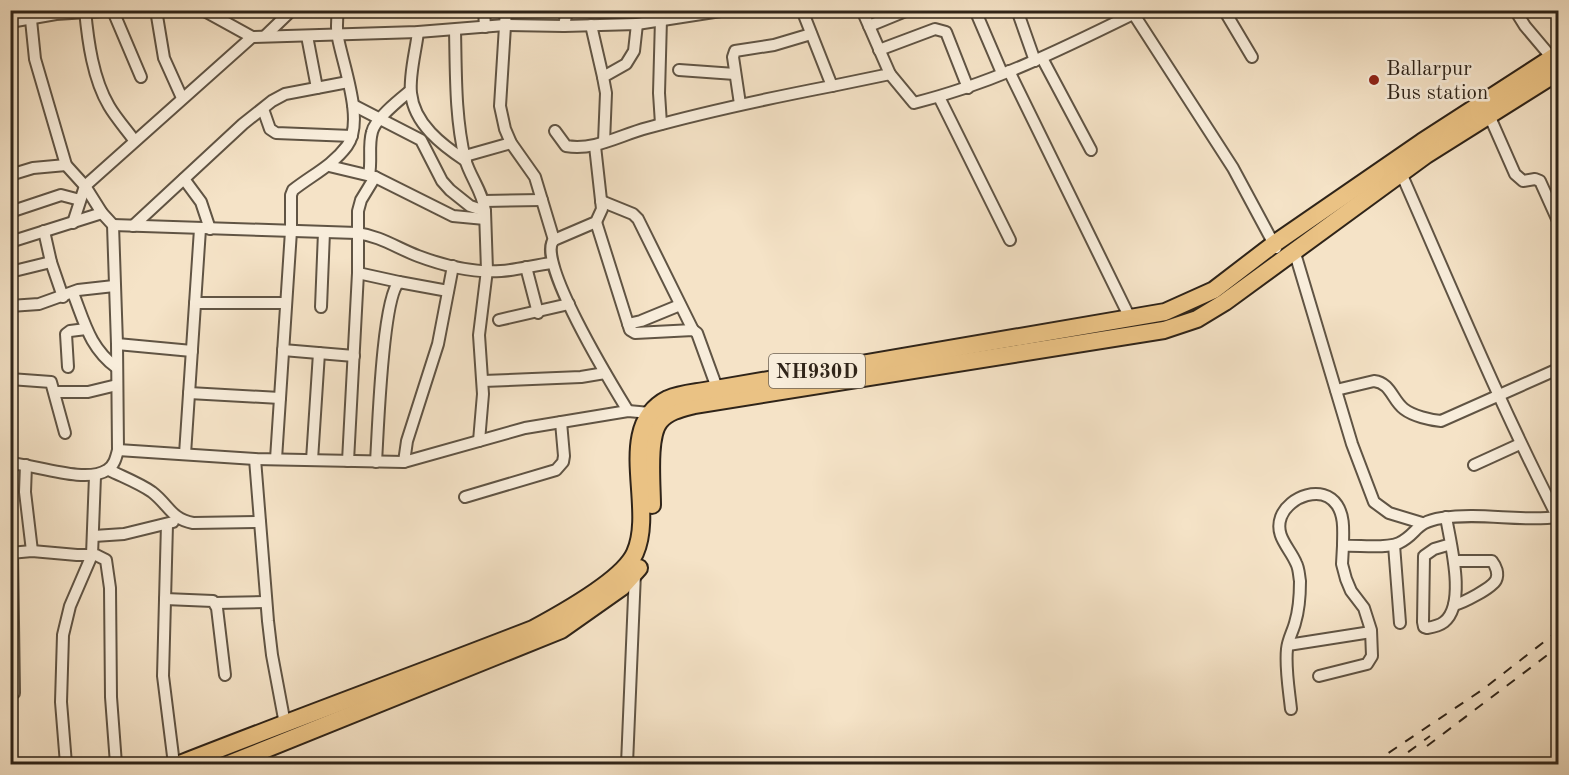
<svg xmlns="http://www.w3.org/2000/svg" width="1569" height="775" font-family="'Old Standard TT',serif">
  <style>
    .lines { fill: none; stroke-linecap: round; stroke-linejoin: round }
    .minor-casing { stroke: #605444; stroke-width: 14 }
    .trunk-casing { stroke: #2f2419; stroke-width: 20 }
    .minor { stroke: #f8eddb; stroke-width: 10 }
    .trunk { stroke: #eac284; stroke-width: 16 }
    .rail { stroke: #2f2419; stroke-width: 2; stroke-dasharray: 10 10; stroke-linecap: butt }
    .poi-dot { fill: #8f2418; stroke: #f8eddb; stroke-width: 2 }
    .labels { text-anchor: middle; stroke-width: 5; stroke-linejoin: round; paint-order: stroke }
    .shield { fill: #f8eddb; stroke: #6b6053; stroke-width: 1.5 }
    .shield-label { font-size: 20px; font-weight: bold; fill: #2f2419 }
    .poi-label { font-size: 21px; fill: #2f2419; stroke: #f8eddb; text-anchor: start }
  </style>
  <rect width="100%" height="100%" fill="#f5e3c7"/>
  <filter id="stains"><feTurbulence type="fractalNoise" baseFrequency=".00333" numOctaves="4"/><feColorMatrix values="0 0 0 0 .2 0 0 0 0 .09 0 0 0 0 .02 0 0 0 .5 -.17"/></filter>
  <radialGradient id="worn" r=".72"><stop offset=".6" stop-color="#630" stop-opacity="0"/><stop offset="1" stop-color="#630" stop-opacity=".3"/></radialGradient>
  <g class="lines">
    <g class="minor-casing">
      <g id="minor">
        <path d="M 85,10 C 88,42 93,79 109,106 C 116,118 126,129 134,140"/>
        <polyline points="156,10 164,58 182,98"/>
        <polyline points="203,10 252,37"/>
        <polyline points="484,10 485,27"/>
        <polyline points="506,10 500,106 505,129 511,143 535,177 554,240"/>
        <polyline points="567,10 564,26 637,24 634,51 626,64 603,77 606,93 604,142"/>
        <polyline points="975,10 1002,73"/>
        <polyline points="1017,10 1035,61"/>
        <polyline points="1131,10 1233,168 1276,248"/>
        <polyline points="1224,10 1252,57"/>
        <polyline points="1515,10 1525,26 1552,58"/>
        <polyline points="113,11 141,77"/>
        <polyline points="10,22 56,14 118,10"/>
        <polyline points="637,24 727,10"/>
        <polyline points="591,25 603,77"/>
        <polyline points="869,26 908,10"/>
        <path d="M 455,30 C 456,73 455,117 465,159 C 470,177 483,192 485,211 L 487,270 L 479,335 L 483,394 L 479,441"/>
        <path d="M 418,32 C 416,50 409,75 411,93 C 414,124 442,145 466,161"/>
        <polyline points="265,36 292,10"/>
        <polyline points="307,36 317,88"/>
        <polyline points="879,50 935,29 946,32 968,88"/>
        <polyline points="1042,58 1091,150"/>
        <polyline points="679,70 735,74"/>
        <polyline points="1009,71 1130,318"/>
        <path d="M 890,74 L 914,103 C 991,84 1062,49 1133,14"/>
        <polyline points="832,86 890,74 862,10"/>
        <polyline points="939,97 1010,240"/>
        <polyline points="740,104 733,57 735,51 774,45 811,34"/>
        <polyline points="353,105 421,140 442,181 450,190 470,206 485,211"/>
        <polyline points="263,109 270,129 276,133 352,136"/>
        <polyline points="1489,115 1515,174 1523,181 1535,179 1540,181 1558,221"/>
        <polyline points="661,124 659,93 661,19"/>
        <path d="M 555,131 L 566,146 C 595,151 620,135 647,128 C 708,111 770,98 832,86 L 802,10"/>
        <path d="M 595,146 L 602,209 L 596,222 L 554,240 C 534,258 614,388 628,411"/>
        <polyline points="465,156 511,143"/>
        <polyline points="329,166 375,177 453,216 485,219"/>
        <path d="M 1401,173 C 1452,289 1500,405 1558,518"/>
        <polyline points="10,175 33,168 66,165"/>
        <path d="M 369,175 C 372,161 368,146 372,132 C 375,119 399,100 410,91"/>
        <polyline points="184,179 201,202 210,229"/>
        <polyline points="484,201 542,200"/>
        <polyline points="601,201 633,214 638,219 693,330"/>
        <polyline points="10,212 61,195 80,200"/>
        <polyline points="596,222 630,330 635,333 693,330 697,333 717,388"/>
        <polyline points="73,223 85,186 252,37 418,32 505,25 564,26"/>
        <path d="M 113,225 L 357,233 C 380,236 397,248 418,256 C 442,265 474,273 501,271 C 518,270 535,265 552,263"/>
        <polyline points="133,226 243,124 272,101 285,94 348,82"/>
        <polyline points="44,231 51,262 63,297"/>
        <polyline points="10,242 102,213"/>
        <polyline points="1294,250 1352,444 1374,502 1389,513 1422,523"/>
        <polyline points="526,267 538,313"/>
        <polyline points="10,272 51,262"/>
        <polyline points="358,273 399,282"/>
        <path d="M 73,293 C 85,324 90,348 117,368"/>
        <polyline points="195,303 286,303"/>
        <polyline points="10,306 39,304 78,290 114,286"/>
        <polyline points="321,307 324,232"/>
        <polyline points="499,320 569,304"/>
        <polyline points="628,324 641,321 680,305"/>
        <polyline points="117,344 192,351"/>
        <polyline points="283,350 354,356"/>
        <polyline points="68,367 66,334 70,331 86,329"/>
        <polyline points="10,379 51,382 65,433"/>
        <polyline points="483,381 581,377 605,373"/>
        <path d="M 1336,390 L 1374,381 C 1391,383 1392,400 1404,409 C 1413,416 1430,420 1441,421 L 1558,369"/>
        <polyline points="55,392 88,392 117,385"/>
        <polyline points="189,393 280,398"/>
        <polyline points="118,450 255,459 404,462 525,428 628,411 650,413 653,415"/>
        <polyline points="185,454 200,229"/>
        <polyline points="255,459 268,621 272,655 285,724"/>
        <path d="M 276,459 L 291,231 L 291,195 L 293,190 C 312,175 332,166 347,146 C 365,122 343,65 338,38 C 336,29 337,19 338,10"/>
        <polyline points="312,460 319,353"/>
        <polyline points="348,461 358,273 358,211 361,200 375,177"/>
        <path d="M 376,462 C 378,432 382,299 399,282 L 448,291"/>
        <polyline points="404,462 407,441 438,344 453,266"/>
        <path d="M 10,463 C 36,465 86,484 107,470 C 114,466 116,458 118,450 L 117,344 L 113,225 L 102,213 L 85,186 L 66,165 L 35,59 L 30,10"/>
        <polyline points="26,465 25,492 32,551"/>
        <polyline points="1474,465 1520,444"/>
        <path d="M 109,470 C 123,477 139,483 152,492 C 169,505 171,519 193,523 L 260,522"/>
        <polyline points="465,497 556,470 563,462 564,456 561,422"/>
        <path d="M 1446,517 C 1450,542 1467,604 1444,622 C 1439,626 1433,627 1427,628 L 1424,627 L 1423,622 L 1424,556 L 1434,549 L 1451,544"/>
        <polyline points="167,524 163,676 174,764"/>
        <polyline points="94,536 124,534 173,522"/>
        <polyline points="1394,545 1400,623"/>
        <polyline points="12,552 14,693"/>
        <polyline points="10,553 32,551 77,555 96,555 106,560 110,588 111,697 116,764"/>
        <polyline points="165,599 213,601 217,608 225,675"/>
        <polyline points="215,603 266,602"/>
        <path d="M 1454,605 C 1463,603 1492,588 1496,580 C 1499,574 1496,566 1492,561 L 1454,561"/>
        <polyline points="1288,645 1371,632"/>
        <polyline points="1319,676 1367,664 1372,656 1371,630 1364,608 1351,591 1346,579 1342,564 1343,546"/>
        <path d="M 1291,709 C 1289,690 1285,668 1287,649 C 1288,639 1293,631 1295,623 C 1299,610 1300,594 1300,581 C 1299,576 1299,568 1296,563 C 1290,548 1274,536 1281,517 C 1289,496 1323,484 1337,505 C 1345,517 1343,532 1343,546 C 1358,545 1386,549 1399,543 C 1418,534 1414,522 1442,518 C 1481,512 1520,522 1558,517"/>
        <polyline points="66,764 61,702 63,635 70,606 92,555 95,476"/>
        <polyline points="627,764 635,573"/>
      </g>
    </g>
    <g class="trunk-casing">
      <g id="trunk">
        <path d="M 652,505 C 652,485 647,436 660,421 C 668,411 683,408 694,405 L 1164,330 L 1197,319 L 1225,302 L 1426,155 L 1558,72"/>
        <path d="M 180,764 C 297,718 415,675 533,629 C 559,615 623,580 635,553 C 656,506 613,427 668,399 C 679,394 692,393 704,391 L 1165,312 L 1214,290 L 1274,244 L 1422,142 L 1558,54"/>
        <polyline points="229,764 561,630 622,587 639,568"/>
      </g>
    </g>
    <use href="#minor" class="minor"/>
    <use href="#trunk" class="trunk"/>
    <g class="rail">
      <polyline points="1427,746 1558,647"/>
      <polyline points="1372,764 1482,690 1558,631"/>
      <polyline points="1392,764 1430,736"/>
    </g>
  </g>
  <circle class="poi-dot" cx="1374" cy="80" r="6"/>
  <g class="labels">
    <rect class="shield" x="769" y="354" width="96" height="34" rx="4.5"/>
    <g class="shield-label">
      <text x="817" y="378">NH930D</text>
    </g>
    <g class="poi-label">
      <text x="1386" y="75">Ballarpur<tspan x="1386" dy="24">Bus station</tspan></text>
    </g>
  </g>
  <rect width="1569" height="775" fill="none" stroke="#f5e3c7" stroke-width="36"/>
  <rect x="12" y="12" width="1545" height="751" fill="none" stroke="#2f2419" stroke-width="3"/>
  <rect x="18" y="18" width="1533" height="739" fill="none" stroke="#2f2419" stroke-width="1.5"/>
  <rect width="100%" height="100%" filter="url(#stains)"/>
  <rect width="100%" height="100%" fill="url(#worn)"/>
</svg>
